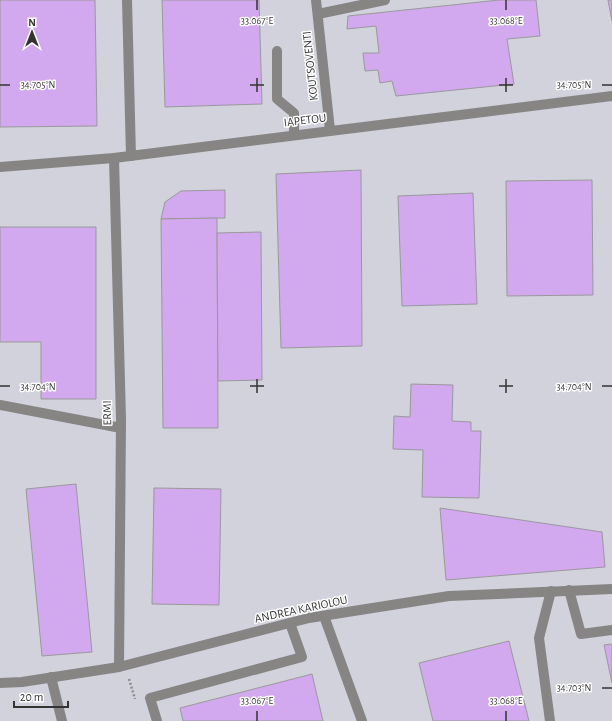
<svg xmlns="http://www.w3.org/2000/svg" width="612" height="721" font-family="'Alegreya Sans',sans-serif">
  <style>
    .built { fill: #d1d2dc }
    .building { fill: #d2a8ee; stroke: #9a999b }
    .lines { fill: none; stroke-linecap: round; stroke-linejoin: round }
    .path { stroke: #8b8b8d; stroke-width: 2.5; stroke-dasharray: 2 2; stroke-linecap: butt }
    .minor { stroke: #868584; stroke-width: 10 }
    .ticks { fill: none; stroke: #333334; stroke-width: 1.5 }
    .labels { text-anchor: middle; stroke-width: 3; stroke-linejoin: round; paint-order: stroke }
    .street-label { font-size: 12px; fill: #333334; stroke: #fff }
    .ticks-label { font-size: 10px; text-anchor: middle; fill: #333334; stroke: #fff; stroke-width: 3; stroke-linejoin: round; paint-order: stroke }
  </style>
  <rect width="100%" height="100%" fill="#dedee1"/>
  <rect class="built" x="0" y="0" width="612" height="721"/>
  <g class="building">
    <polygon points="0,0 95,0 97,126 0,127"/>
    <polygon points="162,0 259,0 262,104 165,107"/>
    <polygon points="499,0 536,0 540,36 507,39 514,84 396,96 392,81 380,83 378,70 365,71 363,53 379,53 376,26 347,29 348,16"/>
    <polygon points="608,0 612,0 612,21"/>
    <polygon points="361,170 362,346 281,348 276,174"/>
    <polygon points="592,180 593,295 507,296 506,181"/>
    <polygon points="225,190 225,218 161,219 165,202 181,191"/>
    <polygon points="473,193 477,304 402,306 398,196"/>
    <polygon points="217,218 218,428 163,428 161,219"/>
    <polygon points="0,227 96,227 96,399 41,399 41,342 0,342"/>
    <polygon points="261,232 262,380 218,381 217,233"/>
    <polygon points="411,384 453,385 452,421 471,422 471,431 481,431 479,498 422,497 423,450 393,449 394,416 410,417"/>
    <polygon points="76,484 92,652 42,656 26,489"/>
    <polygon points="154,488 221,489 219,605 152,604"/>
    <polygon points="440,508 602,532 605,567 446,580"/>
    <polygon points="509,641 529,721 433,721 419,663"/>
    <polygon points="612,644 612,683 604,645"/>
    <polygon points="312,674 323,721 183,721 180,708"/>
  </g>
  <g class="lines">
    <polyline class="path" points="129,679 135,699"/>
    <g class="minor">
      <polyline points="127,0 131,156"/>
      <polyline points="316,0 330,130"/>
      <polyline points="318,14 385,0"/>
      <polyline points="277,51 277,99 294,113 294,135"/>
      <polyline points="114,158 121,419 119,667"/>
      <polyline points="0,167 114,158 612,96"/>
      <polyline points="0,405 121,428"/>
      <polyline points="569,590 581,634 612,630"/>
      <polyline points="324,616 362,721"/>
      <polyline points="51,677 62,721"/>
      <polyline points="0,683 22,682 119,667 309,618 449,596 612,589"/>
      <polyline points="157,721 150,698 302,657 290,623"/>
      <polyline points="550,721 539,638 551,591"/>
    </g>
  </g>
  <path class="ticks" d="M 257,0 L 257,10M 506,0 L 506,10M 257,78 L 257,92M 506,78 L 506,92M 0,85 L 10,85M 250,85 L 264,85M 499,85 L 513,85M 602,85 L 612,85M 257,379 L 257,393M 506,379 L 506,393M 0,386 L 10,386M 250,386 L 264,386M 499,386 L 513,386M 602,386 L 612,386M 602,688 L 612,688M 257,711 L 257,721M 506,711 L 506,721"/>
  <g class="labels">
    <g class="street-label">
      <text transform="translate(310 66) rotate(-96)" y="4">KOUTSOVENTI</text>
      <text transform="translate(305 120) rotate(-7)" y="4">IAPETOU</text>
      <text transform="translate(107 413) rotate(-91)" y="4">ERMI</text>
      <text transform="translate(301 609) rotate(-12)" y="4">ANDREA KARIOLOU</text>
    </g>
  </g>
  <g class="ticks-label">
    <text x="257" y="24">33.067°E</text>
    <text x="506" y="24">33.068°E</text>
    <text x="38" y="88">34.705°N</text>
    <text x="574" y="88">34.705°N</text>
    <text x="38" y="390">34.704°N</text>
    <text x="574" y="390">34.704°N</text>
    <text x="574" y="691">34.703°N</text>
    <text x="257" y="704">33.067°E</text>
    <text x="506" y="704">33.068°E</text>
  </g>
  <g transform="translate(32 32)" stroke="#ffffff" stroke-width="3" paint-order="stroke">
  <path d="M0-3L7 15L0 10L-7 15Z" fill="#333334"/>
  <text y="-6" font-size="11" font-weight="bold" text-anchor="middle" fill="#333334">N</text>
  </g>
  <path d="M14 701v6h54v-6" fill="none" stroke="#333334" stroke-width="2"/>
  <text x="20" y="701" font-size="12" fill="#333334" stroke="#ffffff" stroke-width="3" paint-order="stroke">20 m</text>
</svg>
